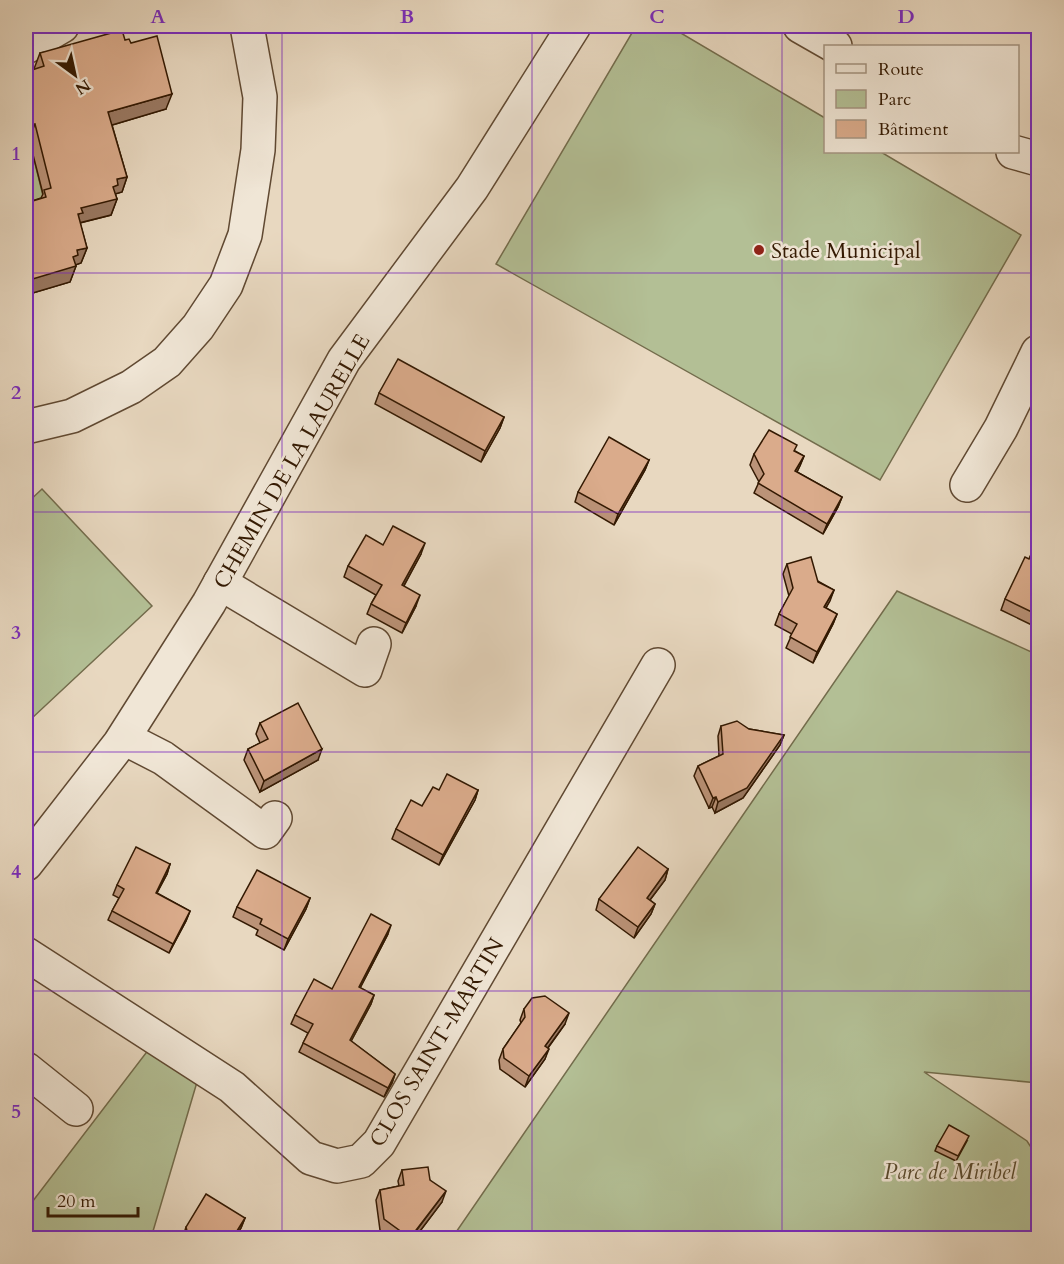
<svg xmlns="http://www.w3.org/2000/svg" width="1064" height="1264" font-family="Cardo,serif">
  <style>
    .green { fill: #b3bf95; stroke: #736c4c; stroke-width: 1.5 }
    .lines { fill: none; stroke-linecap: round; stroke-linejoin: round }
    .minor-casing { stroke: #604932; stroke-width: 36 }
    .minor { stroke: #f0e6d6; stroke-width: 33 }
    .wall { fill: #bb9378; stroke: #331902; stroke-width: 1.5 }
    .shaded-wall { fill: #997861; stroke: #331902; stroke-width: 1.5 }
    .building { fill: #daab8b; stroke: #331902; stroke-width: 1.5 }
    .grid { fill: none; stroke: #7b2cbf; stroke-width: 1.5; stroke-opacity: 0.55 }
    .poi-dot { fill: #8f2418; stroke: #f0e6d6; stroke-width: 2 }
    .labels { text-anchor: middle; stroke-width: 5; stroke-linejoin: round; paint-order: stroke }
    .poi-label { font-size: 22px; fill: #331902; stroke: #f0e6d6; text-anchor: start }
    .street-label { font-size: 22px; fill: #331902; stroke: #f0e6d6 }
    .park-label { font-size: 22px; font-style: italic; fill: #594b2e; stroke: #f0e6d6 }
    .neatline { fill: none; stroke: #7b2cbf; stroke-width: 2 }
    .grid-label { font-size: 20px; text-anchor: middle; font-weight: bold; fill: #7b2cbf }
  </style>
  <rect width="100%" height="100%" fill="#e8d8c0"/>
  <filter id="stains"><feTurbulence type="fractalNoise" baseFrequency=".00333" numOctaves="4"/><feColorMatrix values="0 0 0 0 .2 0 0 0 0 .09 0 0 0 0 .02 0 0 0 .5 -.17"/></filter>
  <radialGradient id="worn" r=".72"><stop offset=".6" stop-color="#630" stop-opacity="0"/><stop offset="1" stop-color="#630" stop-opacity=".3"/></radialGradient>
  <g class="green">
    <polygon points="636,26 669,26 825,118 826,152 881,152 1021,235 880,480 496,264"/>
    <polygon points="29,139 45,204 26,216 26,140"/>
    <polygon points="42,489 152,606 30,720 26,715 26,504"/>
    <polygon points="897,591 1038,655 1038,1083 924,1072 1027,1141 1038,1158 1038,1238 452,1238"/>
    <polygon points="149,1049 197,1082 151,1238 26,1238 26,1210"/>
  </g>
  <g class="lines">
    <g class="minor-casing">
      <g id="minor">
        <polyline points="800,26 835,46"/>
        <polyline points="26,47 62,26"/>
        <polyline points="1013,152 1038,159"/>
        <polyline points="26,427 72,416 131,387 167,362 198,327 226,285 245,235 258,150 260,97 247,26"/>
        <polyline points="967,485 1001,428 1038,352"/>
        <polyline points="220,583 365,670 374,644"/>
        <polyline points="124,738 163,758 265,832 275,818"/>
        <polyline points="26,864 120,743 209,603 344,360 472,188 574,26"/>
        <polyline points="26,954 232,1087 311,1158 337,1166 361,1161 379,1143 658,665"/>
        <polyline points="26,1069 76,1109"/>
      </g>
    </g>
    <use href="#minor" class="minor"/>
  </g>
  <g class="wall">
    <polygon points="125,40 131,43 166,109 112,125 127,177 122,192 115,194 117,199 111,215 80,223 87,248 81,263 75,265 76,266 70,282 26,295 26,203 41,198 43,194 29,139 26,140 26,72 34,69 40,53"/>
    <polygon points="379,393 504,417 500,428 481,462 375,404"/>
    <polygon points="795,451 804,456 797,472 842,497 838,507 823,534 754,493 759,482 750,465 754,454"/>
    <polygon points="649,460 645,470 614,525 575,502 578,492"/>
    <polygon points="1038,539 1038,628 1001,610 1005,599 1029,559"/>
    <polygon points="383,545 421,554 404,586 416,606 402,633 367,614 371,604 376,595 344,577 348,566"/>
    <polygon points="787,564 834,590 826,608 837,614 833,624 813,663 786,648 792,634 775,625 779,614 789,596 783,574"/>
    <polygon points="260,723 318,760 260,792 244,760 248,749 260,743 256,734"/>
    <polygon points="721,726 749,729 784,735 780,745 743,798 715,813 712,807 709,808 694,776 698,766 719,756 718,736"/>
    <polygon points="439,790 478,790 475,800 439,865 392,839 396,829 422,806"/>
    <polygon points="170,864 167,874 157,893 190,911 186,921 169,953 108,920 112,911 119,898 113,895 117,885"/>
    <polygon points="668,869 665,880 650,900 655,904 651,914 634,938 596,910 599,899"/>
    <polygon points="310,898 306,909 284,950 256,935 258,930 233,917 237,907"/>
    <polygon points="388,934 360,988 374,995 371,1004 351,1041 395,1074 392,1083 384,1097 299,1052 308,1033 291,1024 295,1015 332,989"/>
    <polygon points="524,1009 565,1024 548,1048 545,1059 525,1087 500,1069 499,1060 503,1049 521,1023 520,1020"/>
    <polygon points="967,1141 956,1161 935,1151 937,1146"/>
    <polygon points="402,1170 430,1180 442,1202 414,1239 392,1239 380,1230 376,1200 380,1190 399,1186 398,1181"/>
    <polygon points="245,1218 241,1228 234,1239 183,1239 183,1237 186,1227"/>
  </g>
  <g class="shaded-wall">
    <polygon points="172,94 166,109 102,128 108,112"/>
    <polygon points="35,124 29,139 26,140 26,126"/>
    <polygon points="127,177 122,192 115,194 117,199 111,215 79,223 73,230 81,208 113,187 117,179"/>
    <polygon points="87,248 81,263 75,265 76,266 70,282 26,295 26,281 73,257 77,250"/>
    <polygon points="504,417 500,428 481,462 485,451"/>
    <polygon points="804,456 800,466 792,481 795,471"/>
    <polygon points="649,460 645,470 614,525 618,514"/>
    <polygon points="842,497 838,507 823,534 827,524"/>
    <polygon points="425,543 421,554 398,596 402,585"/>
    <polygon points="834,590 830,601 820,618 824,607"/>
    <polygon points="420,595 416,606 402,633 406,623"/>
    <polygon points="837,614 833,624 813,663 817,652"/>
    <polygon points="784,735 780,745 743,798 715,813 718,802"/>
    <polygon points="322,749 318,760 260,792 264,781"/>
    <polygon points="478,790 475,800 439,865 443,855"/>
    <polygon points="716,797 712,807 709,808 713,798"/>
    <polygon points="170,864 167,874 152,902 156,893"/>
    <polygon points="668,869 665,880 643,909 647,898"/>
    <polygon points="310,898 306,909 284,950 288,939"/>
    <polygon points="655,904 651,914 634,938 638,927"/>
    <polygon points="190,911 186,921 169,953 173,944"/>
    <polygon points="391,925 388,934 356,996 359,987"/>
    <polygon points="374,995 371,1004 347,1049 350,1040"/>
    <polygon points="569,1013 565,1024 541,1057 545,1046"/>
    <polygon points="549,1049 545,1059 525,1087 529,1076"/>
    <polygon points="395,1074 392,1083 384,1097 388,1088"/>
    <polygon points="446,1191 442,1202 414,1239 410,1239"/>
    <polygon points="245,1218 241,1228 234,1239 232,1239"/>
  </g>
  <g class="building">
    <polygon points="122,30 125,40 129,39 131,43 157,36 172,94 108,112 127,177 117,179 118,185 113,187 117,199 81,208 83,213 78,214 87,248 77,250 78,255 73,257 76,266 26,281 26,203 46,197 44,190 51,188 35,124 26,126 26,72 44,66 40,53"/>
    <polygon points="26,338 29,349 26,350"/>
    <polygon points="398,359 504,417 485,451 379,393"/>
    <polygon points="769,430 797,445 794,451 804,456 795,471 842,497 827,524 758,483 764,474 754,454"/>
    <polygon points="609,437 649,460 618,514 578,492"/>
    <polygon points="393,526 425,543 402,585 420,595 406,623 371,604 382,585 348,566 366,535 383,545"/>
    <polygon points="1038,539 1038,615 1005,599 1025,557 1029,559"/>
    <polygon points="811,557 818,582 834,590 824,607 837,614 817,652 790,637 797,624 779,614 793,588 787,564"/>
    <polygon points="298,703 322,749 264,781 248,749 268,739 260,723"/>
    <polygon points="737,721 749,729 784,735 747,788 718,802 716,797 713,798 698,766 723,754 721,726"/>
    <polygon points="447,774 478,790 443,855 396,829 411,800 422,806 433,787 439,790"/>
    <polygon points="136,847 170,864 156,893 190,911 173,944 112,911 124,889 117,885"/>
    <polygon points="638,847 668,869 647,898 655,904 638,927 599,899"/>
    <polygon points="257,870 310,898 288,939 260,924 262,919 237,907"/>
    <polygon points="371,914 391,925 359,987 374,995 350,1040 395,1074 388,1088 303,1043 313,1024 295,1015 314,979 332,989"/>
    <polygon points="545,996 569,1013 545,1046 549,1049 529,1076 504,1058 503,1049 525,1017 524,1009 532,998"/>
    <polygon points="949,1125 969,1136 958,1156 937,1146"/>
    <polygon points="428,1167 430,1180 446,1191 410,1238 384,1219 380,1190 404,1185 402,1170"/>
    <polygon points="206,1194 245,1218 232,1239 189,1239 186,1227"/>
  </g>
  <path class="grid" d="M 282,26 L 282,1238M 532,26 L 532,1238M 782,26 L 782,1238M 26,273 L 1038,273M 26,512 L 1038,512M 26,752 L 1038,752M 26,991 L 1038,991"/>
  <circle class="poi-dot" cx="759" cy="250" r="6"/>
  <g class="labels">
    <g class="poi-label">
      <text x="771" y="258">Stade Municipal</text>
    </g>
    <g class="street-label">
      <text transform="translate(291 461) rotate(-60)" y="8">CHEMIN DE LA LAURELLE</text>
      <text transform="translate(436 1042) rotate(-59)" y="8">CLOS SAINT-MARTIN</text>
    </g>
    <g class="park-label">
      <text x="950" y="1179">Parc de Miribel</text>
    </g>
  </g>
  <rect width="1064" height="1264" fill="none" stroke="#e8d8c0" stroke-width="66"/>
  <rect x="824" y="45" width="195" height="108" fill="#f0e6d6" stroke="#a49481" stroke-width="1.5"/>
  <rect x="836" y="64" width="30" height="9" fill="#f0e6d6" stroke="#a49481" stroke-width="1.5"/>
  <text x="878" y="75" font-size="18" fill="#331902">Route</text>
  <rect x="836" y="90" width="30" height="18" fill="#b3bf95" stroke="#a49481" stroke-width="1.5"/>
  <text x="878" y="105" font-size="18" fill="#331902">Parc</text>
  <rect x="836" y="120" width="30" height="18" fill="#daab8b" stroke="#a49481" stroke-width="1.5"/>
  <text x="878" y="135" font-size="18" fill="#331902">Bâtiment</text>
  <g transform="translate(75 75) rotate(147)" stroke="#f0e6d6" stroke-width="4.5" paint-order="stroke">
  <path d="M0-4.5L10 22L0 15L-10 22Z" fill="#331902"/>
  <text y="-9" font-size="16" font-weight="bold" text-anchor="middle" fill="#331902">N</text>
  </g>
  <path d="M48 1207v9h90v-9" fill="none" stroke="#331902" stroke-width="3"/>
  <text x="57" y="1207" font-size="18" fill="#331902" stroke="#f0e6d6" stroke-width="4.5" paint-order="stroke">20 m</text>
  <rect x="33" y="33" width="998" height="1198" class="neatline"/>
  <g class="grid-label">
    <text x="158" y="23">A</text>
    <text x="407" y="23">B</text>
    <text x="657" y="23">C</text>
    <text x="906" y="23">D</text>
    <text x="16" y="160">1</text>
    <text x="16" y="399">2</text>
    <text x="16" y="639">3</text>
    <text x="16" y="878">4</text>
    <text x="16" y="1118">5</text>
  </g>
  <rect width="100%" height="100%" filter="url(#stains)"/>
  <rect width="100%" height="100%" fill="url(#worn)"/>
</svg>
